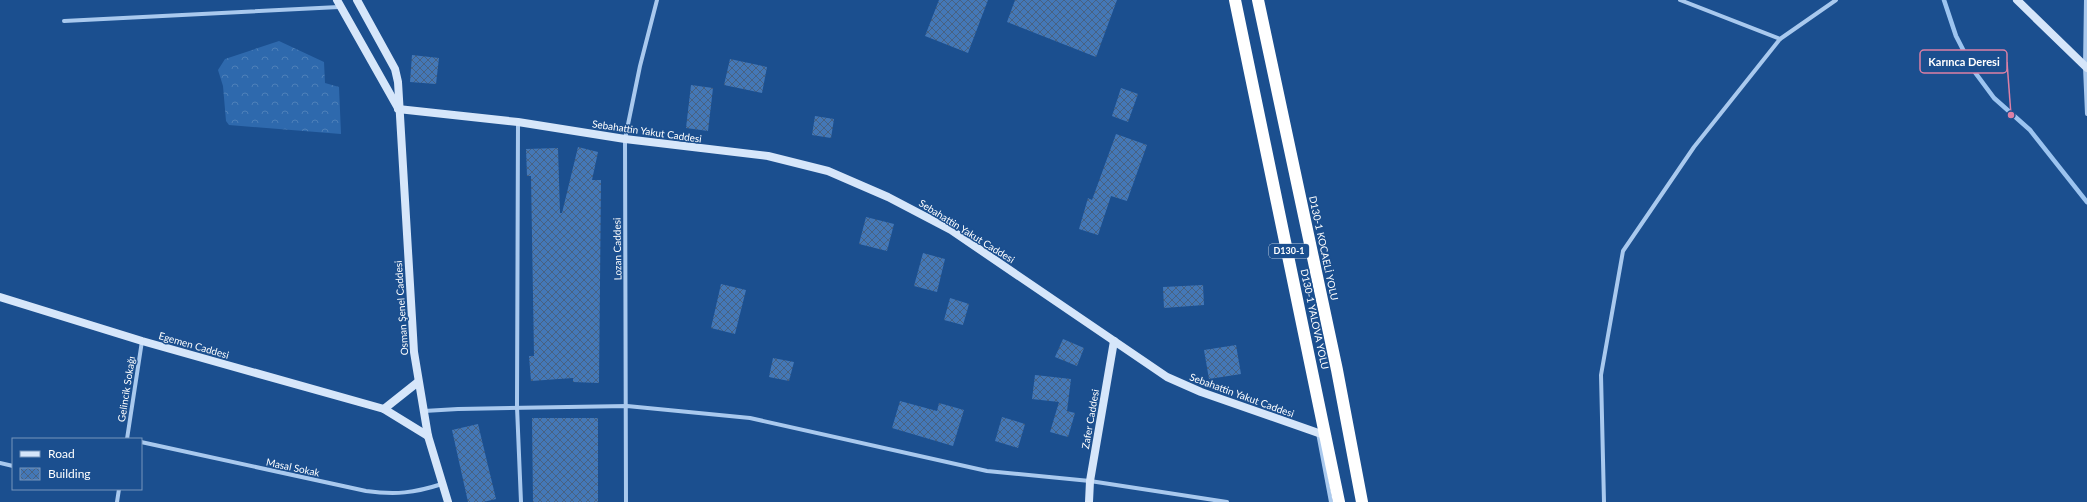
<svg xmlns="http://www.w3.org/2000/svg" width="2087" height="502" font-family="Lato,sans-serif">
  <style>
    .forest { fill: url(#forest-crowns) }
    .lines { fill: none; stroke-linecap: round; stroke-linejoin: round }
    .stream { stroke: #9cc4f0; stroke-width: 4.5 }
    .building { fill: url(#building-cross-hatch) }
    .street { stroke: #a9c9ee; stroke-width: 4 }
    .secondary { stroke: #d6e6fa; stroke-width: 8 }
    .highway { stroke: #fff; stroke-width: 12 }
    .labels { text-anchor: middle; stroke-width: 3; stroke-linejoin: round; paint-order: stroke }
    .shield { fill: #1b4f8f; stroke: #bbcadd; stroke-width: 1 }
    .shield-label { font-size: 9px; font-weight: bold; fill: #fff }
    .street-label { font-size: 10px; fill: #fff; stroke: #1b4f8f }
    .leader { fill: none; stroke: #dd80a5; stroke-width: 1.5 }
    .callout-dot { fill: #dd80a5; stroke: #1b4f8f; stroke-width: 1.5 }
    .callout { fill: #1b4f8f; stroke: #dd80a5; stroke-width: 1.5 }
    .callout-label { font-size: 11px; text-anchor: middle; font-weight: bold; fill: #fff }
  </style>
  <defs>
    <pattern id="forest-crowns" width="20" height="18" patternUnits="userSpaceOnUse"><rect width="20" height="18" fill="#2e69ad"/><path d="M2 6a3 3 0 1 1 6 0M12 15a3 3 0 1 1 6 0" fill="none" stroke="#4d80b9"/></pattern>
    <pattern id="building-cross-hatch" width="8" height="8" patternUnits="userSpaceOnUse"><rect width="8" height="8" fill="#4478b7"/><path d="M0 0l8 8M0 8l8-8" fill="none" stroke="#486282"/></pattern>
  </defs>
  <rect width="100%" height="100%" fill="#1b4f8f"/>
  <polygon class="forest" points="279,41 324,62 325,83 339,87 341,134 229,125 226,121 223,86 218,70 225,59"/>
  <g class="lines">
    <polyline class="stream" points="1944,0 1956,36 1974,71 1994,98 2030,130 2087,202"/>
  </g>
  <g class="building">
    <polygon points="939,0 988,0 968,53 925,36"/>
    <polygon points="1015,0 1117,0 1096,57 1007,22"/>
    <polygon points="412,55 439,58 436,84 410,82"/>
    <polygon points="730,59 767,67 762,93 724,85"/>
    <polygon points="691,85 713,88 708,131 686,128"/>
    <polygon points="1121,88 1138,94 1128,122 1112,116"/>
    <polygon points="815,116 834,119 831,138 812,135"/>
    <polygon points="1116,134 1147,145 1127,201 1111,196 1098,235 1079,229 1088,198 1092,200"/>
    <polygon points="578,147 598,152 592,180 601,180 599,383 573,382 573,378 531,381 529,356 534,356 531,176 527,176 526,149 558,148 560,213 562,213"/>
    <polygon points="866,217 894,224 887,251 859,244"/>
    <polygon points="923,253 945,259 937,292 914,286"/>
    <polygon points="721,284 746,290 735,334 711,328"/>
    <polygon points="1203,285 1204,305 1164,308 1163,287"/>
    <polygon points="950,298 969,304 963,325 944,320"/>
    <polygon points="1063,339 1084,348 1077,366 1055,357"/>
    <polygon points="1236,345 1241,374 1209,379 1204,350"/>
    <polygon points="773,358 794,362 789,381 769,377"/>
    <polygon points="1035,375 1071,379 1067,411 1075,413 1068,437 1050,432 1059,402 1032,399"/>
    <polygon points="900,401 937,411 939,403 964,410 953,446 892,428"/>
    <polygon points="1002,417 1025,424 1018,448 995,441"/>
    <polygon points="532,418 598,418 598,502 533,502"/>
    <polygon points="478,424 496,499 483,502 468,502 452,430"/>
  </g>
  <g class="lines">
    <g class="street">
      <polyline points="1680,0 1780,39"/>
      <polyline points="2086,0 2085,67 2087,114"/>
      <polyline points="64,21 339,7"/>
      <polyline points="518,122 517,407 521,502"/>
      <polyline points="424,411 458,409 627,406 750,418 987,471 1090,481 1227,502"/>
      <polyline points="1318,433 1331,502"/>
      <polyline points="127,439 142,341"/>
      <path d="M 141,442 L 366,491 C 396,495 414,493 442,484"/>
      <polyline points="0,463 13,466"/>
      <polyline points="117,502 119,489"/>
      <polyline points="626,502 625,139 640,66 657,0"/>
      <polyline points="1604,502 1601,375 1623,251 1694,147 1780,39 1836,0"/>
    </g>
    <g class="secondary">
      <polyline points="337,0 398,108"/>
      <polyline points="357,0 395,69 398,82 414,352 428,436 448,502"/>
      <polyline points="2017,0 2087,68"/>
      <polyline points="398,109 518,122 625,139 768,156 828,171 888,197 951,230 1167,377 1201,392 1327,436"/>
      <polyline points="0,297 142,341 384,409"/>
      <polyline points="418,382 384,409 428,436"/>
      <polyline points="1089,502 1090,481 1114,341"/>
    </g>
    <g class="highway">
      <polyline points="1235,0 1339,502"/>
      <polyline points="1258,0 1337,370 1362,502"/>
    </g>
  </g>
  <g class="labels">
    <rect class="shield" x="1269" y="244" width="40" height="14" rx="3"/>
    <g class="shield-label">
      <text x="1289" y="254">D130-1</text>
    </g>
    <g class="street-label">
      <text transform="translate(647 131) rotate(8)" y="4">Sebahattin Yakut Caddesi</text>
      <text transform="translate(967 231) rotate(32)" y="4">Sebahattin Yakut Caddesi</text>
      <text transform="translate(1324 248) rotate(78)" y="4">D130-1 KOCAELİ YOLU</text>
      <text transform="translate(617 249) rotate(-91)" y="4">Lozan Caddesi</text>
      <text transform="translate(401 308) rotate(-94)" y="4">Osman Şenel Caddesi</text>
      <text transform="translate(1315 319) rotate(78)" y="4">D130-1 YALOVA YOLU</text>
      <text transform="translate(194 345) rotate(16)" y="4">Egemen Caddesi</text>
      <text transform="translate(126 389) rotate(-81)" y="4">Gelincik Sokağı</text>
      <text transform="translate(1242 395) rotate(20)" y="4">Sebahattin Yakut Caddesi</text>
      <text transform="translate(1090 419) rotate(-80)" y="4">Zafer Caddesi</text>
      <text transform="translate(293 467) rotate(12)" y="4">Masal Sokak</text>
    </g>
  </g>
  <path class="leader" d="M2011 115L2007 62"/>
  <circle class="callout-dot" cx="2011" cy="115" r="4"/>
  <rect class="callout" x="1920" y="50" width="87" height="23" rx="4"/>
  <g class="callout-label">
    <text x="1964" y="66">Karınca Deresi</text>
  </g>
  <rect x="12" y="438" width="130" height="52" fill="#1b4f8f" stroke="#7695bc"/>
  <rect x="20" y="451" width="20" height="6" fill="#d6e6fa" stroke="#7695bc"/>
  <text x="48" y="458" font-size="12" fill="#ffffff">Road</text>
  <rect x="20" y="468" width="20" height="12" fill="url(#building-cross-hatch)" stroke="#7695bc"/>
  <text x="48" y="478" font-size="12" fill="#ffffff">Building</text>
</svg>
